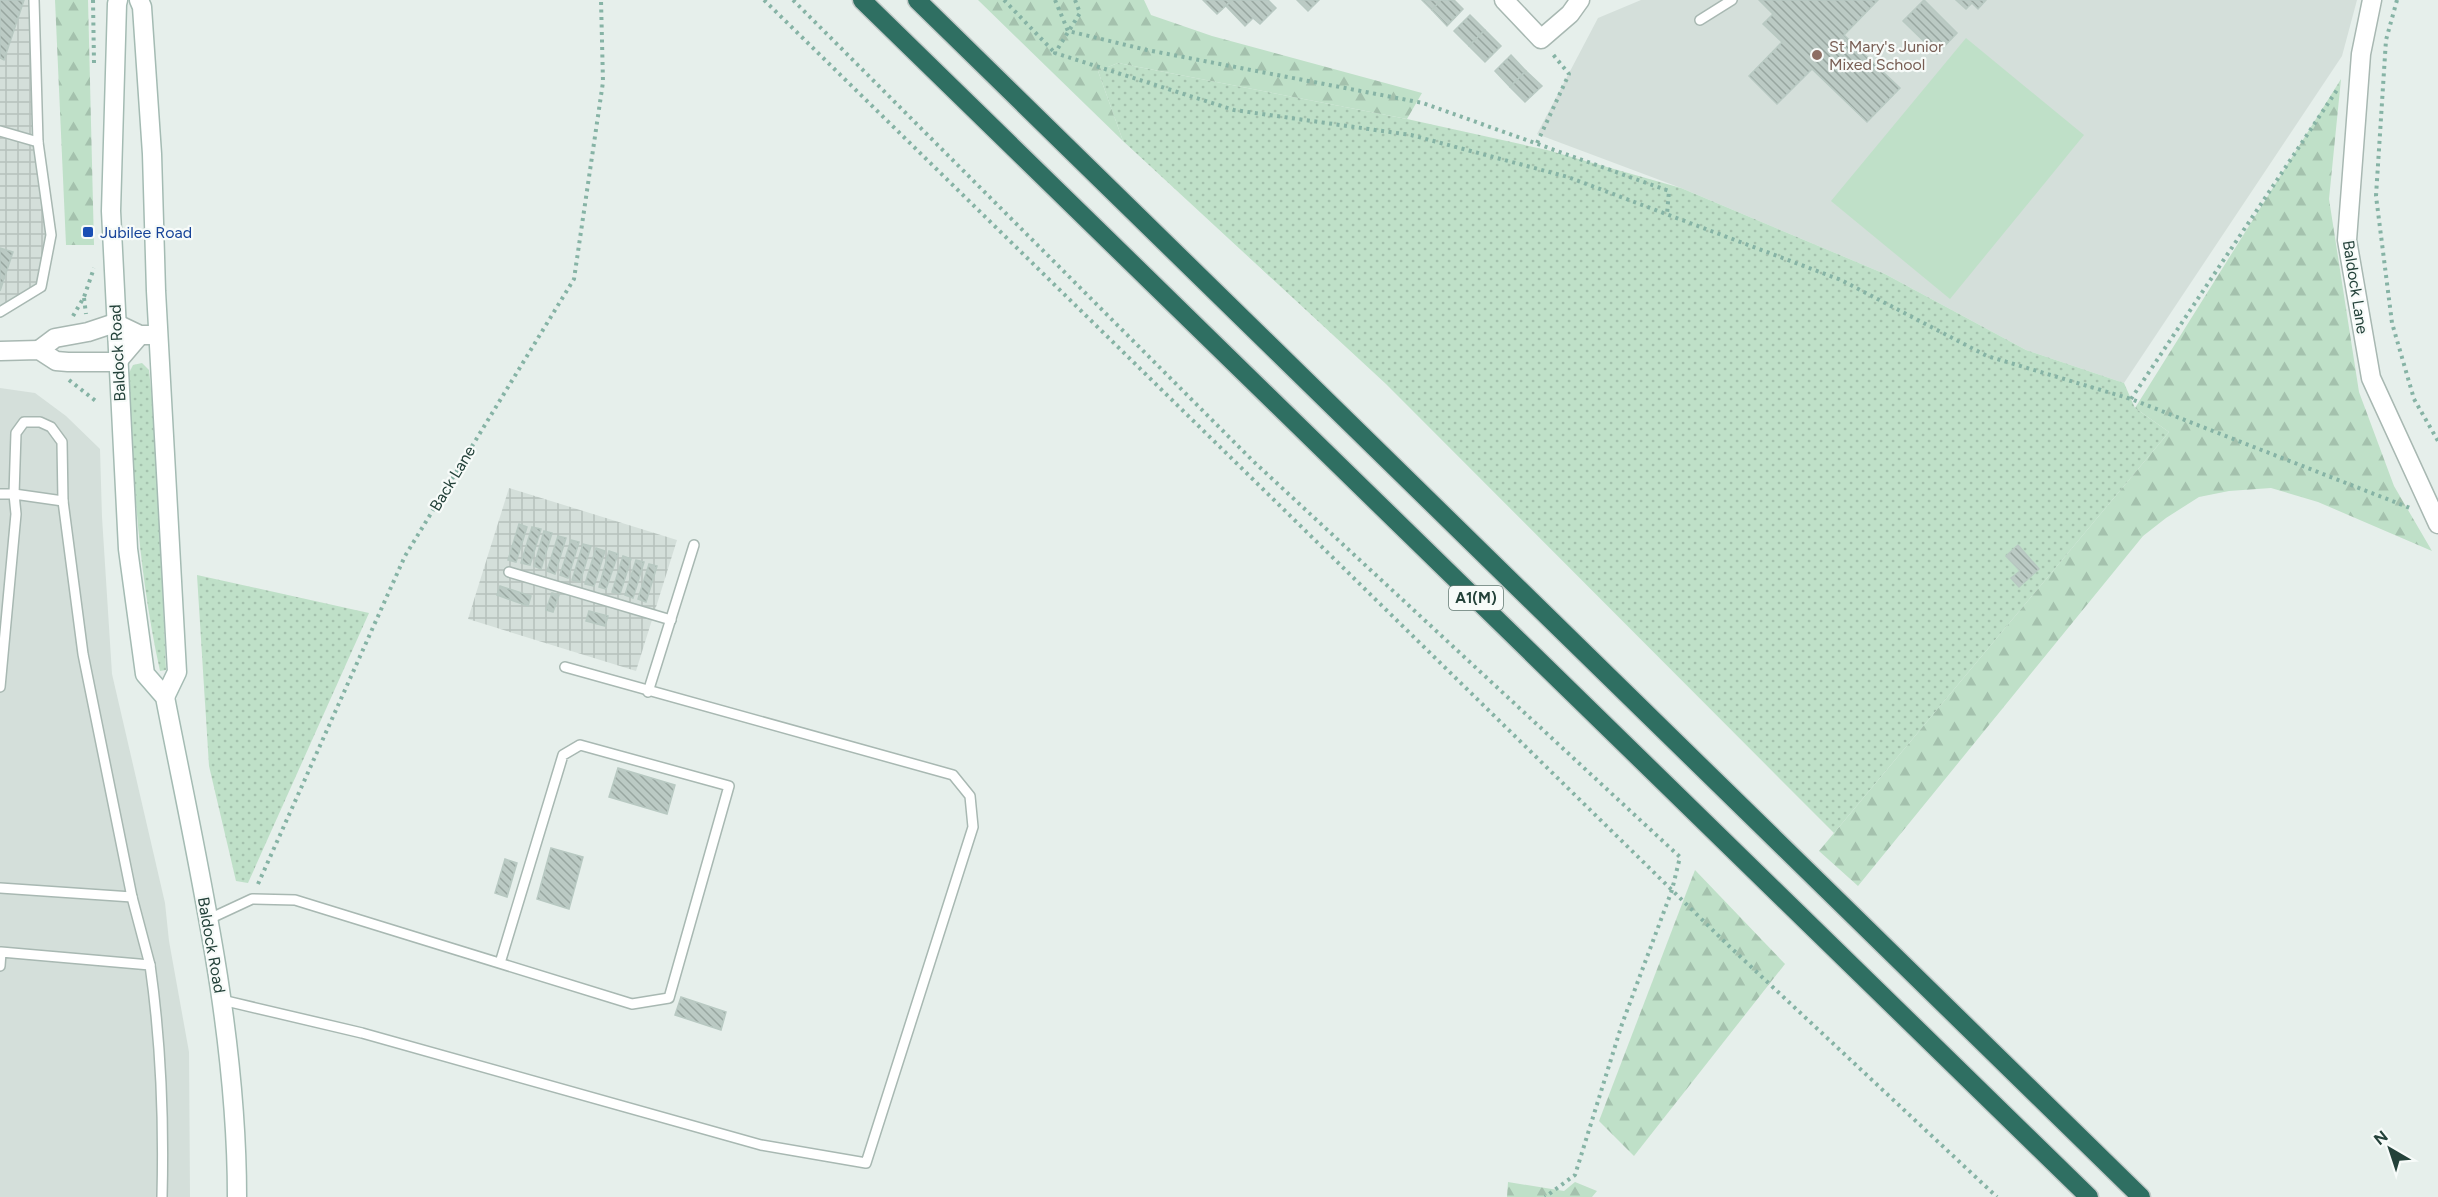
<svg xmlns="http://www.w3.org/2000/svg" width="2438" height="1197" font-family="Figtree,sans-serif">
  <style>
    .built { fill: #d4dfda }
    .industrial { fill: url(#industrial-grid) }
    .grass { fill: url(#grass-dots) }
    .forest { fill: url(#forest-firs) }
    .garden { fill: #bfe0c8 }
    .building { fill: url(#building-back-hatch); stroke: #b8c9c2; stroke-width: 1.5 }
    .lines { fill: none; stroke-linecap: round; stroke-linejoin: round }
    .service-casing { stroke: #a8b8b2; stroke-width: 12 }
    .minor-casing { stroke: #a8b8b2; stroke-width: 21 }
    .tertiary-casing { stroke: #a8b8b2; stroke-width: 21 }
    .secondary-casing { stroke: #a4bbb3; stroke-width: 21 }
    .motorway-casing { stroke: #c2cac8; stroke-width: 21 }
    .path { stroke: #86b3a5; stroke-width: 4; stroke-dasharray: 3 4.5; stroke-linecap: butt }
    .service { stroke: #fff; stroke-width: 9 }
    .minor { stroke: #fff; stroke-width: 18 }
    .tertiary { stroke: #fff; stroke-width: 18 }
    .secondary { stroke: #fff; stroke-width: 18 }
    .motorway { stroke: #2f6f62; stroke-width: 18 }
    .education-dot { fill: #8d6e63; stroke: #f7fbf9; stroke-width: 2 }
    .transit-dot { fill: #1a4fb4; stroke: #f7fbf9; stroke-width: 2 }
    .labels { text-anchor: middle; stroke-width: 4.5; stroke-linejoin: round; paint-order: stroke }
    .shield { fill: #f7fbf9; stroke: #637a73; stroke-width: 1.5 }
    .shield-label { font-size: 15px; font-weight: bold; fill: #24423a }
    .education-label { font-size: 16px; fill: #785e54; stroke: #f7fbf9; text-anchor: start }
    .transit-label { font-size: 16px; fill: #164399; stroke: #f7fbf9; text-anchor: start }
    .street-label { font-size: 16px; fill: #24423a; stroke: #f7fbf9 }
  </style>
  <defs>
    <pattern id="industrial-grid" width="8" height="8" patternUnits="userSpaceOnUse" patternTransform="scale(1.5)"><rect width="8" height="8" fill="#d4dfda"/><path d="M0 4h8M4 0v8" fill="none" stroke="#b6c1bc"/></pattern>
    <pattern id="grass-dots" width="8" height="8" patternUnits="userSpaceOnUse" patternTransform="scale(1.5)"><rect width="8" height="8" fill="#bfe0c8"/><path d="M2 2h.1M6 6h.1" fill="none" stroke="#a4c1ad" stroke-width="1.8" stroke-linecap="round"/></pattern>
    <pattern id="forest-firs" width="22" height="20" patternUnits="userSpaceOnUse" patternTransform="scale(1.5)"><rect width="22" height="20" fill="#bfe0c8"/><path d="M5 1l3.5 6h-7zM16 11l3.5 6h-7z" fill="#a4c1ad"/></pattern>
    <pattern id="building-back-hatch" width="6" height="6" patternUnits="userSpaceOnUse" patternTransform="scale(1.5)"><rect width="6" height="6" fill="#bbcac4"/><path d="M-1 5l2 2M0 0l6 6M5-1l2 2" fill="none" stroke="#98a6a0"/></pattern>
  </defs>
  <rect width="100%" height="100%" fill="#e6efeb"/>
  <g class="built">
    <polygon points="1641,0 2357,0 2342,56 2124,383 2026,350 1885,274 1681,188 1537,134 1598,18"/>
    <polygon points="0,388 35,393 66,416 100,449 102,517 112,674 165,903 169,941 189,1052 190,1197 0,1197"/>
  </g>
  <g class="industrial">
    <polygon points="0,0 36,0 38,142 51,235 41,287 0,312"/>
    <polygon points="509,488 677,540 636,671 468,619"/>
  </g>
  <g class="grass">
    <polygon points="1118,63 1407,119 1547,150 1681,188 1885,274 2026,350 2124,383 2135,408 2169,432 1834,833 1386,384 1123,141 1098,71"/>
    <path d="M 142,363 L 149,370 L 156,437 L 166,670 L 160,671 C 138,570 133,477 129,373 L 133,365 Z"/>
    <polygon points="197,575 369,613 248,883 236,881 209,766"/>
  </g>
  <g class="forest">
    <polygon points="55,0 88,0 94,245 66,245"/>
    <polygon points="978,0 1144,0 1151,15 1212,36 1422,93 1407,119 1118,63 1098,71 1123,141"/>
    <polygon points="2341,79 2329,199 2359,392 2394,486 2432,551 2318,502 2271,488 2229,491 2199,497 2166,518 2143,536 1858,886 1819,851 2169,432 2135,408"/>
    <polygon points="1695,870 1785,964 1634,1156 1599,1121"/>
    <polygon points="1508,1182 1564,1191 1575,1182 1597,1191 1592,1197 1507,1197"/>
  </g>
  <polygon class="garden" points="1966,38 2084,135 1950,299 1831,201"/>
  <g class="building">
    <polygon points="0,0 24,0 4,60 0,58"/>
    <polygon points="1203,0 1232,0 1217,14"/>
    <polygon points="1232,0 1268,0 1276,8 1260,24 1253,18 1245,26 1226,6"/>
    <polygon points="1297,0 1319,0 1308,11"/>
    <polygon points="1422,0 1441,0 1432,10"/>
    <polygon points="1441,0 1454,0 1463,9 1447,26 1432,10"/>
    <polygon points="1759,0 1878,0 1844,35 1900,88 1867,122 1812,69 1777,104 1749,76 1782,42 1763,24 1773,14"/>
    <polygon points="1924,0 1957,33 1937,54 1903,21"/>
    <polygon points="1956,0 1986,0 1978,9 1972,3 1966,9"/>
    <polygon points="1470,15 1485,30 1469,46 1454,31"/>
    <polygon points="1485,30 1501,46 1485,62 1469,46"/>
    <polygon points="1511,55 1526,71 1510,87 1495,71"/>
    <polygon points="1526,71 1542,86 1525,102 1510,87"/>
    <polygon points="0,248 13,252 0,291"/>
    <polygon points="519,524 527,527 516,562 508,560"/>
    <polygon points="532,527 541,529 530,565 521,563"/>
    <polygon points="544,531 552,533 541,569 534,566"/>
    <polygon points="558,536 566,538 555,574 547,571"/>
    <polygon points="571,540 579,542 568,578 560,575"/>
    <polygon points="583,544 591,546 580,582 572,580"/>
    <polygon points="2018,545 2039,569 2019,587 2011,578 2020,571 2006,556"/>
    <polygon points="596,548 605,551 594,586 585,584"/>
    <polygon points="609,551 618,554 606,589 599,587"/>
    <polygon points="623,556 631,559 620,594 612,592"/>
    <polygon points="636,560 644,562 633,598 625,595"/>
    <polygon points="649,564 657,566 646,602 638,599"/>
    <polygon points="500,586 531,596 528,606 497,595"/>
    <polygon points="552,593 559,595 553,612 546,610"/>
    <polygon points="589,611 608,616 605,626 586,621"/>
    <polygon points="618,768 675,785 667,814 609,797"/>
    <polygon points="551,848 583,857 569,909 537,899"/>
    <polygon points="505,859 517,863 507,897 495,893"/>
    <polygon points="681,997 726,1012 721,1030 675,1015"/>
  </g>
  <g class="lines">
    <g class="service-casing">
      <g id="service">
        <polyline points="1700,20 1732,0"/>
        <polyline points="0,131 38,142"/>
        <polyline points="0,312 41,287 51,235 38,142 34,0"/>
        <polyline points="0,494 14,494 16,433 24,422 40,422 51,427 62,442 63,501 83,654 132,897 0,888"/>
        <polyline points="509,572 671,620"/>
        <polyline points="0,687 16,514 14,494 63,501"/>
        <polyline points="648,692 694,545"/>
        <polyline points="132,897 150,965"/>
        <polyline points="209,919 252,899 295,900 632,1004 669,998 729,786 580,745 563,755 500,963"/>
        <path d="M 0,966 L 1,952 L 150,965 C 161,1042 164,1119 162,1197"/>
        <polyline points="222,1000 362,1033 761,1145 866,1163 973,827 970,796 953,775 565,667"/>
      </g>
    </g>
    <g class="minor-casing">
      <polyline id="minor" points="1504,0 1541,39 1570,14 1580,0"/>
    </g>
    <g class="tertiary-casing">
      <g id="tertiary">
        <polyline points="2372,0 2361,54 2347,240 2371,378 2438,524"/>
        <polyline points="39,350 55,338 88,332 115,323 140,335 151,335"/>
        <polyline points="0,351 39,350 56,361 68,362 117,362 140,335"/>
      </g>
    </g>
    <g class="secondary-casing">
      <g id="secondary">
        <path d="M 118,0 L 117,4 L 111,211 L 128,549 L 145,674 L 165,697 C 197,862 237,1028 237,1197"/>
        <polyline points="139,0 142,7 152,154 156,291 177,672 165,697"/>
      </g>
    </g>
    <g class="motorway-casing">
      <g id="motorway">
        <polyline points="862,0 2089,1197"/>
        <polyline points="917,0 2141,1197"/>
      </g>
    </g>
    <g class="path">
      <polyline points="93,0 94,63"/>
      <polyline points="764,0 1730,947 1997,1197"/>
      <polyline points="793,0 1253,461 1680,857 1672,890 1622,1024 1575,1175 1545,1197"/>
      <polyline points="1004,0 1055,53"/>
      <polyline points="1055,0 1068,31 1147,50 1423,103 1669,191 1667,214"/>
      <polyline points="1075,0 1080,13 1055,53 1234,110 1411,135 1568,177 1841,280 1987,356 2131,399 2410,508"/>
      <polyline points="2397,0 2386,40 2376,196 2392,323 2414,399 2438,441"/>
      <polyline points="1537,143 1569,74 1551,52"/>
      <polyline points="84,298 86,314"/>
      <polyline points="73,316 84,297 94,268"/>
      <polyline points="69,380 97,402"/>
      <polyline points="2131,399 2339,87"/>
      <polyline points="258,884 405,556 574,279 603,82 601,0"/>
    </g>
    <use href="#service" class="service"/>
    <use href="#minor" class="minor"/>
    <use href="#tertiary" class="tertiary"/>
    <use href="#secondary" class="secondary"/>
    <use href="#motorway" class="motorway"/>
  </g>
  <circle class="education-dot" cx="1817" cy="55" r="6"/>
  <rect class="transit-dot" x="82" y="226" width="12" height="12" rx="3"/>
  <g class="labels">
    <rect class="shield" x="1449" y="586" width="54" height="24" rx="4.5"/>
    <g class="shield-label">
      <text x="1476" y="603">A1(M)</text>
    </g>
    <g class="education-label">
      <text x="1829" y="52">St Mary's Junior<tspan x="1829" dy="18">Mixed School</tspan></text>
    </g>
    <g class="transit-label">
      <text x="100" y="238">Jubilee Road</text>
    </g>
    <g class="street-label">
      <text transform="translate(2356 287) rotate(81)" y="6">Baldock Lane</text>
      <text transform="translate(117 353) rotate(-93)" y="6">Baldock Road</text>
      <text transform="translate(452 478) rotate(-59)" y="6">Back Lane</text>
      <text transform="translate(212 945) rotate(80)" y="6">Baldock Road</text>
    </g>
  </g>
  <g transform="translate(2390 1149) rotate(321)" stroke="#f7fbf9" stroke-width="4.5" paint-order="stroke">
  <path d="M0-4.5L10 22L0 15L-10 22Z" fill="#24423a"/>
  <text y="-9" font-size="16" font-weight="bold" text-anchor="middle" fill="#24423a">N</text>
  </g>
</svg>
